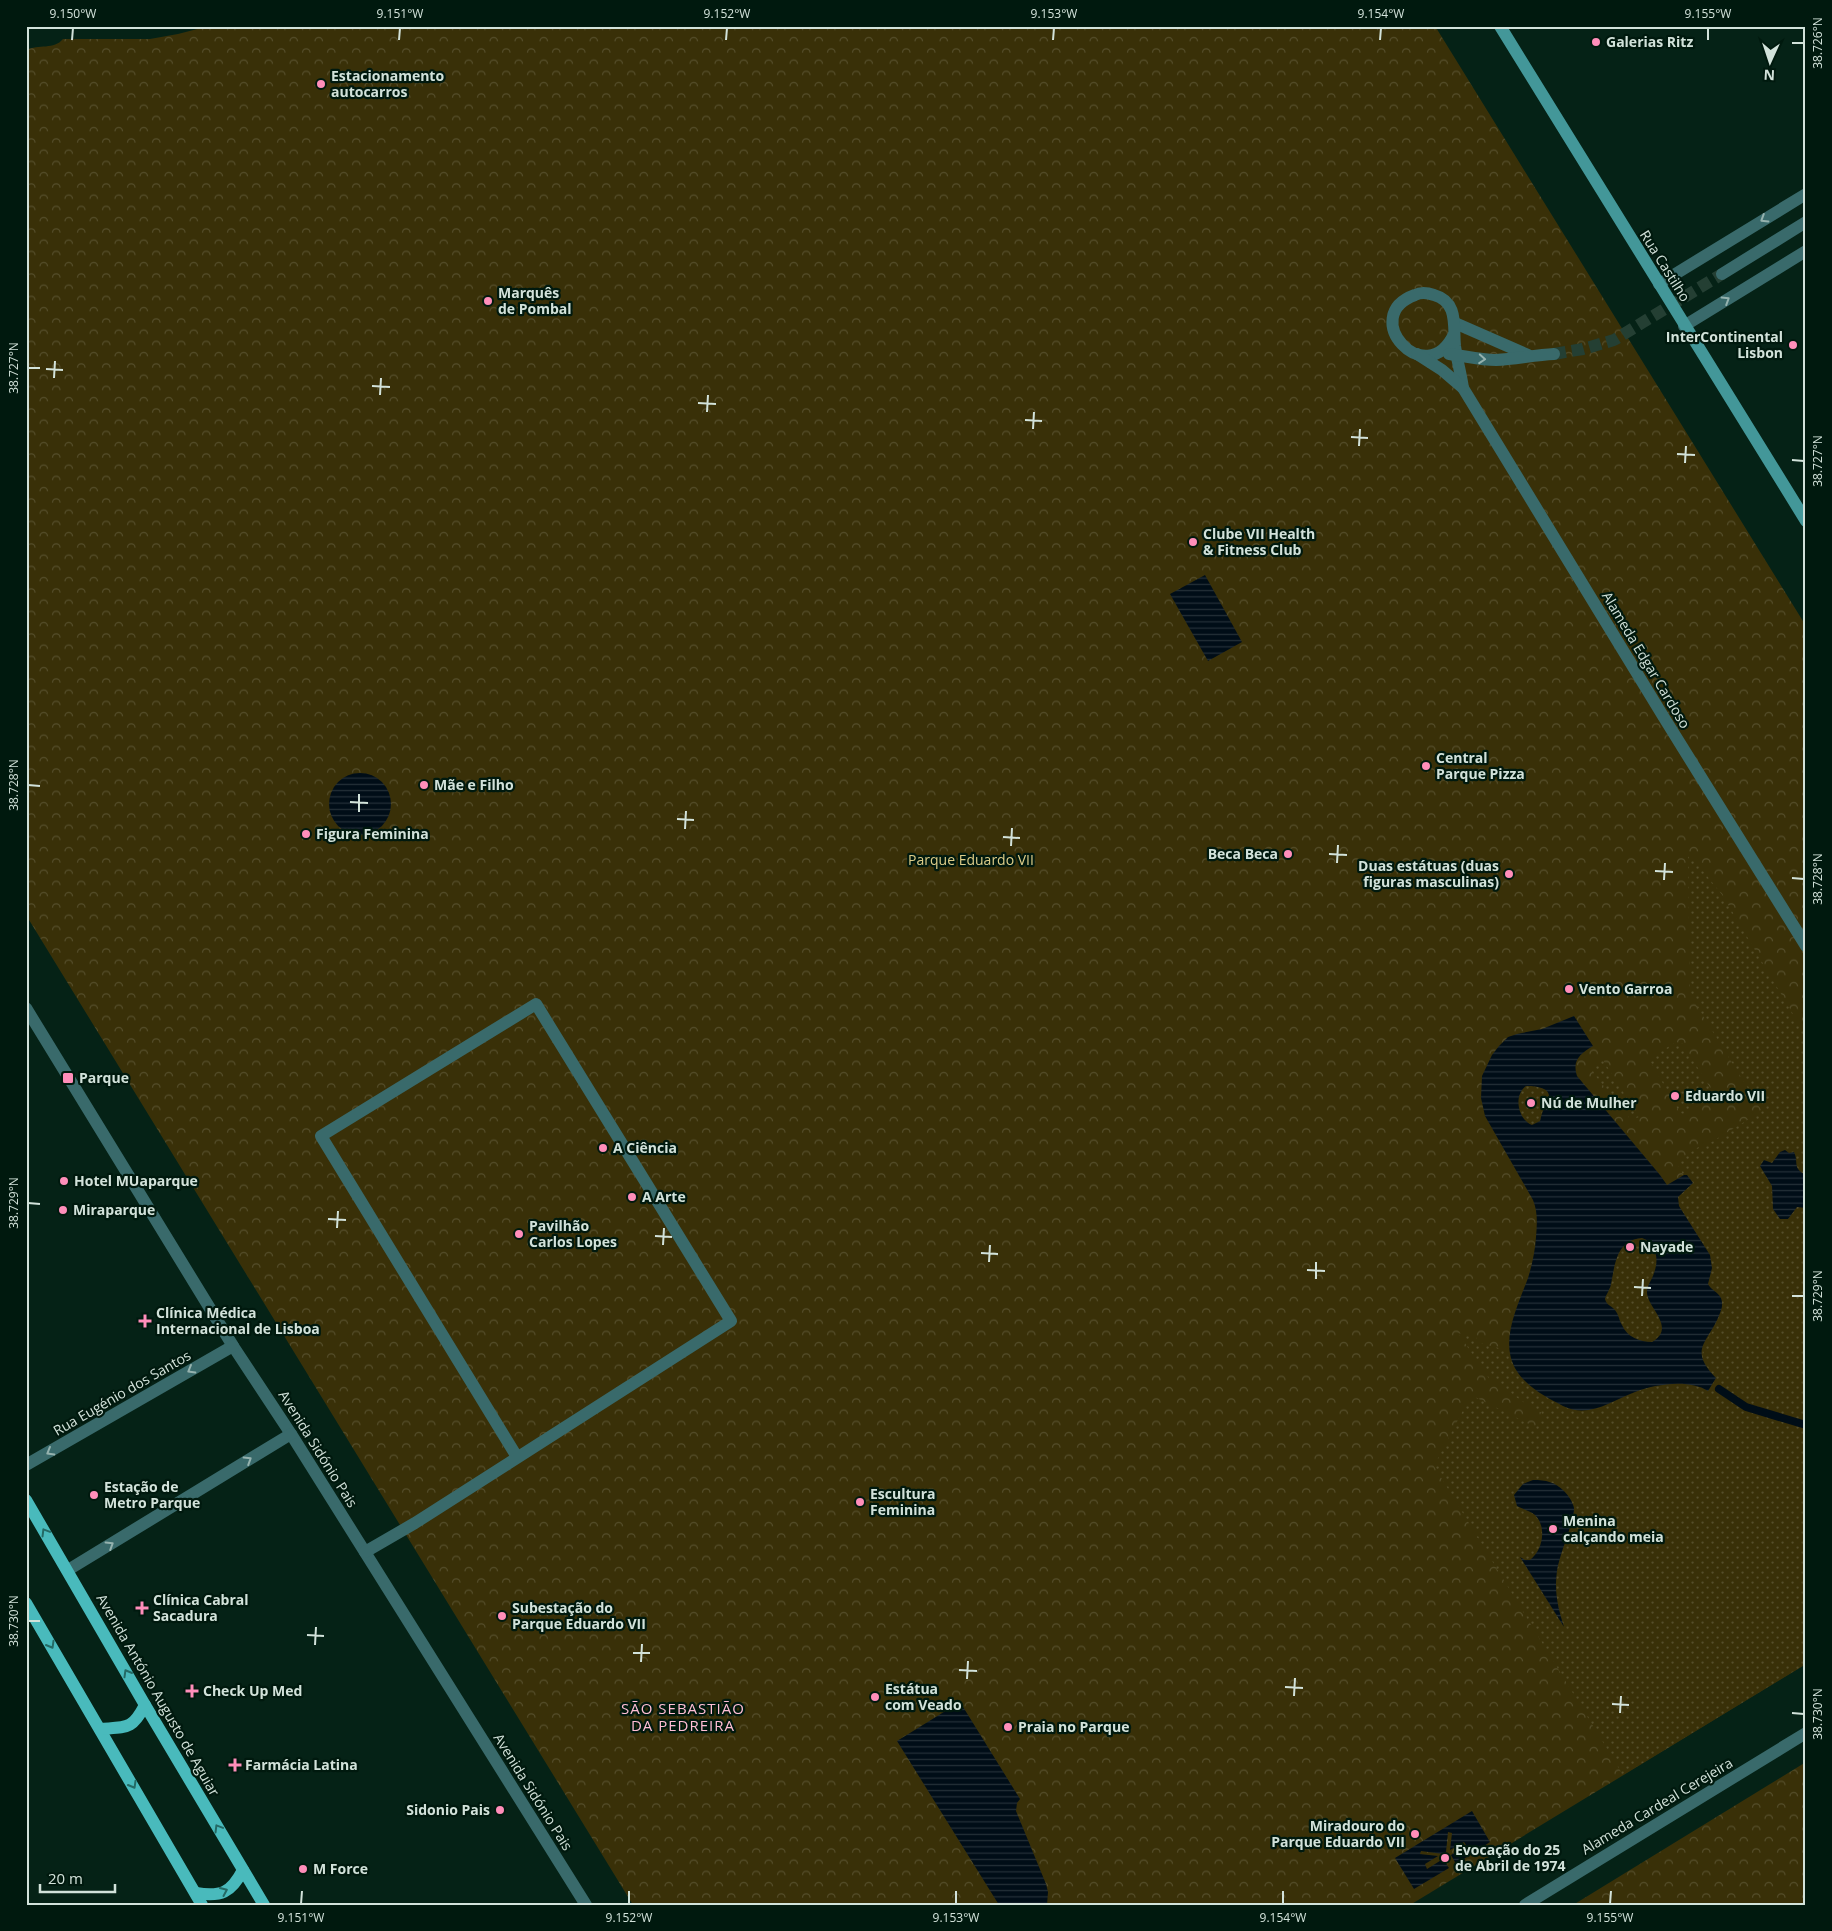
<svg xmlns="http://www.w3.org/2000/svg" width="1832" height="1931" font-family="'Open Sans',sans-serif">
  <style>
    .park { fill: url(#park-crowns) }
    .garden { fill: url(#garden-dots) }
    .water { fill: url(#water-rules); fill-rule: evenodd }
    .lines { fill: none; stroke-linecap: round; stroke-linejoin: round }
    .stream { stroke: #000d17; stroke-width: 8 }
    .street-tunnel { stroke: #243f33; stroke-width: 12; stroke-dasharray: 12 6; stroke-linecap: butt }
    .street { stroke: #396a6b; stroke-width: 12 }
    .secondary { stroke: #439799; stroke-width: 12 }
    .primary { stroke: #49babc; stroke-width: 12 }
    .oneway { stroke: #95b2ae }
    .oneway2 { stroke: #246a65 }
    .ticks { fill: none; stroke: #d2e2da; stroke-width: 2 }
    .poi-dot { fill: #ff8eba; stroke: #00190e; stroke-width: 2 }
    .labels { text-anchor: middle; stroke-width: 4.5; stroke-linejoin: round; paint-order: stroke }
    .poi-label { font-size: 14px; font-weight: bold; fill: #d2e2da; stroke: #00190e; text-anchor: start }
    .street-label { font-size: 14px; fill: #d2e2da; stroke: #00190e }
    .park-label { font-size: 14px; fill: #ddcd89; stroke: #00190e }
    .neighbourhood-label { font-size: 15px; letter-spacing: 1px; fill: #ffbed5; stroke: #00190e }
    .neatline { fill: none; stroke: #d2e2da; stroke-width: 2 }
    .ticks-label { font-size: 12px; text-anchor: middle; fill: #d2e2da }
  </style>
  <defs>
    <pattern id="park-crowns" width="20" height="18" patternUnits="userSpaceOnUse" patternTransform="scale(1.25)"><rect width="20" height="18" fill="#393008"/><path d="M2 6a3 3 0 1 1 6 0M12 15a3 3 0 1 1 6 0" fill="none" stroke="#554e2b"/></pattern>
    <pattern id="garden-dots" width="8" height="8" patternUnits="userSpaceOnUse" patternTransform="scale(1.25)"><rect width="8" height="8" fill="#393008"/><path d="M2 2h.1M6 6h.1" fill="none" stroke="#554e2b" stroke-width="1.8" stroke-linecap="round"/></pattern>
    <pattern id="water-rules" width="6" height="5" patternUnits="userSpaceOnUse" patternTransform="scale(1.25)"><rect width="6" height="5" fill="#000d17"/><path d="M0 2.5h6" fill="none" stroke="#243038"/></pattern>
  </defs>
  <rect width="100%" height="100%" fill="#052216"/>
  <g class="park">
    <path d="M 209,26 L 1435,26 L 1806,626 L 1806,1664 L 1410,1905 L 633,1905 L 26,915 L 26,50 C 39,44 54,50 63,39 L 150,39 L 178,34 Z"/>
    <polygon points="1806,1762 1806,1905 1573,1905"/>
  </g>
  <g class="garden">
    <path d="M 1688,856 L 1696,862 L 1723,896 L 1806,1036 L 1806,1664 L 1623,1775 L 1434,1466 L 1471,1395 L 1535,1427 L 1542,1413 L 1520,1400 L 1492,1378 L 1490,1380 L 1458,1333 L 1477,1338 L 1476,1342 L 1510,1351 L 1513,1361 L 1597,1409 C 1628,1396 1675,1371 1708,1391 L 1716,1378 C 1704,1365 1697,1354 1708,1338 C 1710,1334 1715,1329 1716,1324 C 1718,1315 1716,1303 1717,1293 L 1708,1284 L 1712,1268 L 1710,1255 L 1679,1206 L 1678,1197 L 1682,1192 L 1684,1176 L 1676,1162 L 1703,1144 L 1705,1146 L 1762,1111 L 1690,995 Z"/>
    <polygon points="1676,1042 1683,1044 1714,1094 1711,1098 1684,1114 1680,1113 1650,1061 1652,1057"/>
    <polygon points="1603,1060 1639,1117 1631,1120 1590,1069"/>
    <path d="M 1526,1086 C 1535,1086 1554,1087 1548,1102 C 1548,1103 1544,1108 1544,1109 C 1542,1112 1541,1117 1540,1121 L 1532,1125 C 1518,1119 1513,1097 1526,1086 Z"/>
    <path d="M 1642,1238 C 1657,1243 1659,1260 1653,1274 C 1652,1278 1649,1282 1648,1285 C 1648,1289 1649,1301 1652,1305 C 1659,1317 1671,1330 1652,1342 C 1640,1342 1627,1337 1622,1325 C 1619,1320 1619,1315 1615,1310 C 1611,1305 1607,1306 1605,1299 C 1606,1294 1610,1290 1611,1284 C 1615,1265 1616,1240 1642,1238 Z"/>
  </g>
  <g class="water">
    <polygon points="1205,575 1242,642 1208,661 1170,594"/>
    <circle cx="360" cy="804" r="31"/>
    <path d="M 1574,1016 L 1593,1046 C 1580,1054 1572,1060 1577,1076 L 1660,1175 L 1667,1185 L 1684,1175 L 1687,1175 L 1693,1183 L 1678,1197 L 1679,1206 L 1710,1255 L 1712,1268 L 1708,1284 C 1711,1290 1718,1292 1721,1298 C 1723,1304 1722,1308 1720,1313 C 1709,1343 1687,1348 1716,1378 L 1708,1391 C 1689,1379 1656,1384 1635,1392 C 1611,1401 1589,1419 1563,1406 C 1550,1399 1536,1392 1525,1381 C 1494,1351 1516,1311 1528,1278 C 1532,1265 1535,1252 1536,1237 C 1537,1225 1538,1212 1533,1200 L 1485,1116 L 1481,1098 L 1482,1076 L 1492,1055 L 1499,1046 L 1508,1037 L 1517,1034 L 1542,1029 ZM 1526,1086 C 1535,1086 1554,1087 1548,1102 C 1548,1103 1544,1108 1544,1109 C 1542,1112 1541,1117 1540,1121 L 1532,1125 C 1518,1119 1513,1096 1526,1086 ZM 1642,1238 C 1657,1243 1659,1260 1654,1273 C 1652,1280 1647,1285 1647,1292 C 1647,1308 1677,1327 1652,1342 C 1640,1342 1627,1337 1622,1325 C 1619,1320 1619,1315 1615,1310 C 1611,1305 1607,1306 1605,1299 C 1606,1294 1610,1290 1611,1284 C 1615,1265 1616,1240 1642,1238 Z"/>
    <path d="M 1785,1150 L 1789,1153 L 1794,1152 C 1799,1163 1792,1168 1806,1175 L 1806,1208 L 1797,1207 L 1788,1219 L 1780,1219 L 1773,1209 L 1772,1186 L 1760,1166 L 1764,1160 L 1772,1163 L 1780,1152 Z"/>
    <path d="M 1533,1480 C 1546,1480 1555,1482 1564,1491 C 1568,1495 1573,1502 1574,1508 C 1575,1519 1559,1555 1557,1571 C 1554,1591 1558,1608 1564,1627 L 1520,1557 L 1525,1560 L 1530,1560 C 1543,1550 1547,1527 1535,1515 C 1530,1511 1522,1509 1517,1506 L 1514,1495 L 1523,1484 Z"/>
    <polygon points="960,1702 1020,1799 1017,1803 1016,1811 1046,1884 1048,1892 1047,1905 999,1905 897,1741"/>
    <polygon points="1472,1811 1490,1842 1456,1864 1451,1855 1466,1845 1464,1842 1450,1850 1452,1833 1448,1832 1446,1852 1443,1854 1421,1851 1420,1854 1438,1856 1425,1864 1427,1869 1443,1859 1449,1868 1414,1889 1395,1858"/>
  </g>
  <g class="lines">
    <polyline class="stream" points="1719,1389 1746,1407 1806,1425"/>
    <polyline class="street-tunnel" points="1554,354 1583,349 1614,340 1722,274"/>
    <g class="street">
      <polyline points="1722,274 1806,222"/>
      <polyline points="1659,284 1806,194"/>
      <polyline points="1455,323 1528,355"/>
      <polyline points="1684,326 1806,251"/>
      <path d="M 1454,334 C 1426,393 1357,316 1415,295 C 1421,292 1428,293 1434,295 C 1459,302 1453,327 1455,346 C 1457,360 1461,374 1463,388"/>
      <polyline points="1417,354 1442,370 1463,388 1663,716 1806,946"/>
      <path d="M 1449,354 C 1465,356 1480,360 1496,360 C 1515,359 1535,355 1554,354"/>
      <polyline points="26,1008 233,1346 291,1434 586,1905"/>
      <polyline points="26,1465 233,1346"/>
      <polyline points="365,1552 415,1523 731,1321 536,1004 321,1136 517,1457"/>
      <polyline points="68,1570 291,1434"/>
      <polyline points="1525,1905 1806,1733"/>
    </g>
    <polyline class="secondary" points="1500,26 1806,521"/>
    <g class="primary">
      <polyline points="26,1500 145,1705 264,1905"/>
      <polyline points="26,1603 202,1905"/>
      <path d="M 100,1729 C 127,1727 132,1730 145,1705"/>
      <path d="M 196,1893 C 221,1897 231,1893 243,1870"/>
    </g>
  </g>
  <defs><path id="oneway-chevron" d="M-2-3.5L2.5 0L-2 3.5" fill="none" stroke-width="1.6" stroke-linecap="round" stroke-linejoin="round" transform="scale(1.25)"/></defs>
  <g class="oneway">
    <use href="#oneway-chevron" transform="translate(1764 219) rotate(148)"/>
    <use href="#oneway-chevron" transform="translate(1726 300) rotate(-32)"/>
    <use href="#oneway-chevron" transform="translate(1482 359) rotate(4)"/>
    <use href="#oneway-chevron" transform="translate(191 1370) rotate(150)"/>
    <use href="#oneway-chevron" transform="translate(50 1452) rotate(150)"/>
    <use href="#oneway-chevron" transform="translate(248 1460) rotate(-32)"/>
    <use href="#oneway-chevron" transform="translate(110 1545) rotate(-32)"/>
  </g>
  <g class="oneway2">
    <use href="#oneway-chevron" transform="translate(45 1532) rotate(-121)"/>
    <use href="#oneway-chevron" transform="translate(51 1645) rotate(60)"/>
    <use href="#oneway-chevron" transform="translate(127 1673) rotate(-120)"/>
    <use href="#oneway-chevron" transform="translate(133 1785) rotate(60)"/>
    <use href="#oneway-chevron" transform="translate(218 1828) rotate(-121)"/>
    <use href="#oneway-chevron" transform="translate(224 1891) rotate(-24)"/>
  </g>
  <path class="ticks" d="M 72,40 L 73,28M 399,40 L 400,28M 726,40 L 727,28M 1053,40 L 1054,28M 1380,40 L 1381,28M 1708,40 L 1708,28M 1792,43 L 1804,43M 28,368 L 40,368M 46,369 L 63,370M 54,378 L 55,361M 372,386 L 390,387M 380,395 L 381,378M 698,403 L 716,404M 707,412 L 708,395M 1025,420 L 1042,421M 1033,429 L 1034,412M 1351,437 L 1368,438M 1359,446 L 1360,429M 1677,454 L 1695,455M 1792,460 L 1804,461M 1685,463 L 1686,446M 28,785 L 40,786M 350,802 L 368,803M 359,812 L 359,794M 677,819 L 694,820M 685,829 L 686,811M 1003,837 L 1020,838M 1011,846 L 1012,828M 1329,854 L 1347,855M 1337,863 L 1338,845M 1655,871 L 1673,872M 1792,878 L 1804,879M 1664,880 L 1665,863M 28,1203 L 40,1204M 328,1219 L 346,1220M 337,1228 L 338,1211M 655,1236 L 672,1237M 663,1245 L 664,1228M 981,1253 L 998,1254M 989,1262 L 990,1245M 1307,1270 L 1325,1271M 1316,1279 L 1316,1262M 1634,1287 L 1651,1288M 1642,1296 L 1643,1279M 1792,1296 L 1804,1296M 28,1621 L 40,1621M 307,1635 L 324,1636M 315,1645 L 316,1627M 633,1653 L 650,1653M 641,1662 L 642,1644M 959,1670 L 977,1671M 967,1679 L 968,1661M 1285,1687 L 1303,1688M 1294,1696 L 1295,1678M 1612,1704 L 1629,1705M 1620,1713 L 1621,1696M 1792,1713 L 1804,1714M 301,1904 L 302,1891M 629,1904 L 629,1891M 956,1904 L 956,1891M 1283,1904 L 1283,1891M 1610,1904 L 1611,1891"/>
  <g class="poi-dot">
    <circle cx="1596" cy="42" r="5"/>
    <circle cx="321" cy="84" r="5"/>
    <circle cx="488" cy="301" r="5"/>
    <circle cx="1793" cy="345" r="5"/>
    <circle cx="1193" cy="542" r="5"/>
    <circle cx="1426" cy="766" r="5"/>
    <circle cx="424" cy="785" r="5"/>
    <circle cx="306" cy="834" r="5"/>
    <circle cx="1288" cy="854" r="5"/>
    <circle cx="1509" cy="874" r="5"/>
    <circle cx="1569" cy="989" r="5"/>
    <rect x="62" y="1072" width="12" height="12" rx="2.5"/>
    <circle cx="1675" cy="1096" r="5"/>
    <circle cx="1531" cy="1103" r="5"/>
    <circle cx="603" cy="1148" r="5"/>
    <circle cx="64" cy="1181" r="5"/>
    <circle cx="632" cy="1197" r="5"/>
    <circle cx="63" cy="1210" r="5"/>
    <circle cx="519" cy="1234" r="5"/>
    <circle cx="1630" cy="1247" r="5"/>
    <path d="M142.5 1313.5h5v5h5v5h-5v5h-5v-5h-5v-5h5z"/>
    <circle cx="94" cy="1495" r="5"/>
    <circle cx="860" cy="1502" r="5"/>
    <circle cx="1553" cy="1529" r="5"/>
    <path d="M139.5 1600.5h5v5h5v5h-5v5h-5v-5h-5v-5h5z"/>
    <circle cx="502" cy="1616" r="5"/>
    <path d="M189.5 1683.5h5v5h5v5h-5v5h-5v-5h-5v-5h5z"/>
    <circle cx="875" cy="1697" r="5"/>
    <circle cx="1008" cy="1727" r="5"/>
    <path d="M232.5 1757.5h5v5h5v5h-5v5h-5v-5h-5v-5h5z"/>
    <circle cx="500" cy="1810" r="5"/>
    <circle cx="1415" cy="1834" r="5"/>
    <circle cx="1445" cy="1858" r="5"/>
    <circle cx="303" cy="1869" r="5"/>
  </g>
  <g class="labels">
    <g class="poi-label">
      <text x="1606" y="47">Galerias Ritz</text>
      <text x="331" y="81">Estacionamento<tspan x="331" dy="16">autocarros</tspan></text>
      <text x="498" y="298">Marquês<tspan x="498" dy="16">de Pombal</tspan></text>
      <text x="1783" y="342" text-anchor="end">InterContinental<tspan x="1783" dy="16">Lisbon</tspan></text>
      <text x="1203" y="539">Clube VII Health<tspan x="1203" dy="16">&amp; Fitness Club</tspan></text>
      <text x="1436" y="763">Central<tspan x="1436" dy="16">Parque Pizza</tspan></text>
      <text x="434" y="790">Mãe e Filho</text>
      <text x="316" y="839">Figura Feminina</text>
      <text x="1278" y="859" text-anchor="end">Beca Beca</text>
      <text x="1499" y="871" text-anchor="end">Duas estátuas (duas<tspan x="1499" dy="16">figuras masculinas)</tspan></text>
      <text x="1579" y="994">Vento Garroa</text>
      <text x="79" y="1083">Parque</text>
      <text x="1685" y="1101">Eduardo VII</text>
      <text x="1541" y="1108">Nú de Mulher</text>
      <text x="613" y="1153">A Ciência</text>
      <text x="74" y="1186">Hotel MUaparque</text>
      <text x="642" y="1202">A Arte</text>
      <text x="73" y="1215">Miraparque</text>
      <text x="529" y="1231">Pavilhão<tspan x="529" dy="16">Carlos Lopes</tspan></text>
      <text x="1640" y="1252">Nayade</text>
      <text x="156" y="1318">Clínica Médica<tspan x="156" dy="16">Internacional de Lisboa</tspan></text>
      <text x="104" y="1492">Estação de<tspan x="104" dy="16">Metro Parque</tspan></text>
      <text x="870" y="1499">Escultura<tspan x="870" dy="16">Feminina</tspan></text>
      <text x="1563" y="1526">Menina<tspan x="1563" dy="16">calçando meia</tspan></text>
      <text x="153" y="1605">Clínica Cabral<tspan x="153" dy="16">Sacadura</tspan></text>
      <text x="512" y="1613">Subestação do<tspan x="512" dy="16">Parque Eduardo VII</tspan></text>
      <text x="885" y="1694">Estátua<tspan x="885" dy="16">com Veado</tspan></text>
      <text x="203" y="1696">Check Up Med</text>
      <text x="1018" y="1732">Praia no Parque</text>
      <text x="245" y="1770">Farmácia Latina</text>
      <text x="490" y="1815" text-anchor="end">Sidonio Pais</text>
      <text x="1405" y="1831" text-anchor="end">Miradouro do<tspan x="1405" dy="16">Parque Eduardo VII</tspan></text>
      <text x="1455" y="1855">Evocação do 25<tspan x="1455" dy="16">de Abril de 1974</tspan></text>
      <text x="313" y="1874">M Force</text>
    </g>
    <g class="street-label">
      <text transform="translate(1665 266) rotate(58)" y="5">Rua Castilho</text>
      <text transform="translate(1646 660) rotate(59)" y="5">Alameda Edgar Cardoso</text>
      <text transform="translate(122 1393) rotate(-30)" y="5">Rua Eugénio dos Santos</text>
      <text transform="translate(318 1449) rotate(58)" y="5">Avenida Sidónio Pais</text>
      <text transform="translate(158 1695) rotate(60)" y="5">Avenida António Augusto de Aguiar</text>
      <text transform="translate(533 1792) rotate(58)" y="5">Avenida Sidónio Pais</text>
      <text transform="translate(1657 1806) rotate(-31)" y="5">Alameda Cardeal Cerejeira</text>
    </g>
    <g class="park-label">
      <text x="971" y="865">Parque Eduardo VII</text>
    </g>
    <g class="neighbourhood-label">
      <text x="683" y="1714">SÃO SEBASTIÃO<tspan x="683" dy="17">DA PEDREIRA</tspan></text>
    </g>
  </g>
  <rect width="1832" height="1931" fill="none" stroke="#00190e" stroke-width="55"/>
  <g transform="translate(1770 62) rotate(183)" stroke="#00190e" stroke-width="4" paint-order="stroke">
  <path d="M0-4L9 19L0 12L-9 19Z" fill="#d2e2da"/>
  <text y="-8" font-size="14" font-weight="bold" text-anchor="middle" fill="#d2e2da">N</text>
  </g>
  <path d="M40 1884v8h75v-8" fill="none" stroke="#d2e2da" stroke-width="2.5"/>
  <text x="48" y="1884" font-size="15" fill="#d2e2da" stroke="#00190e" stroke-width="4" paint-order="stroke">20 m</text>
  <rect x="28" y="28" width="1776" height="1876" class="neatline"/>
  <g class="ticks-label">
    <text x="73" y="18">9.150°W</text>
    <text x="400" y="18">9.151°W</text>
    <text x="727" y="18">9.152°W</text>
    <text x="1054" y="18">9.153°W</text>
    <text x="1381" y="18">9.154°W</text>
    <text x="1708" y="18">9.155°W</text>
    <text transform="translate(1818 43) rotate(-90)" y="4">38.726°N</text>
    <text transform="translate(14 368) rotate(-90)" y="4">38.727°N</text>
    <text transform="translate(1818 461) rotate(-90)" y="4">38.727°N</text>
    <text transform="translate(14 785) rotate(-90)" y="4">38.728°N</text>
    <text transform="translate(1818 879) rotate(-90)" y="4">38.728°N</text>
    <text transform="translate(14 1203) rotate(-90)" y="4">38.729°N</text>
    <text transform="translate(1818 1296) rotate(-90)" y="4">38.729°N</text>
    <text transform="translate(14 1621) rotate(-90)" y="4">38.730°N</text>
    <text transform="translate(1818 1714) rotate(-90)" y="4">38.730°N</text>
    <text x="301" y="1922">9.151°W</text>
    <text x="629" y="1922">9.152°W</text>
    <text x="956" y="1922">9.153°W</text>
    <text x="1283" y="1922">9.154°W</text>
    <text x="1610" y="1922">9.155°W</text>
  </g>
</svg>
